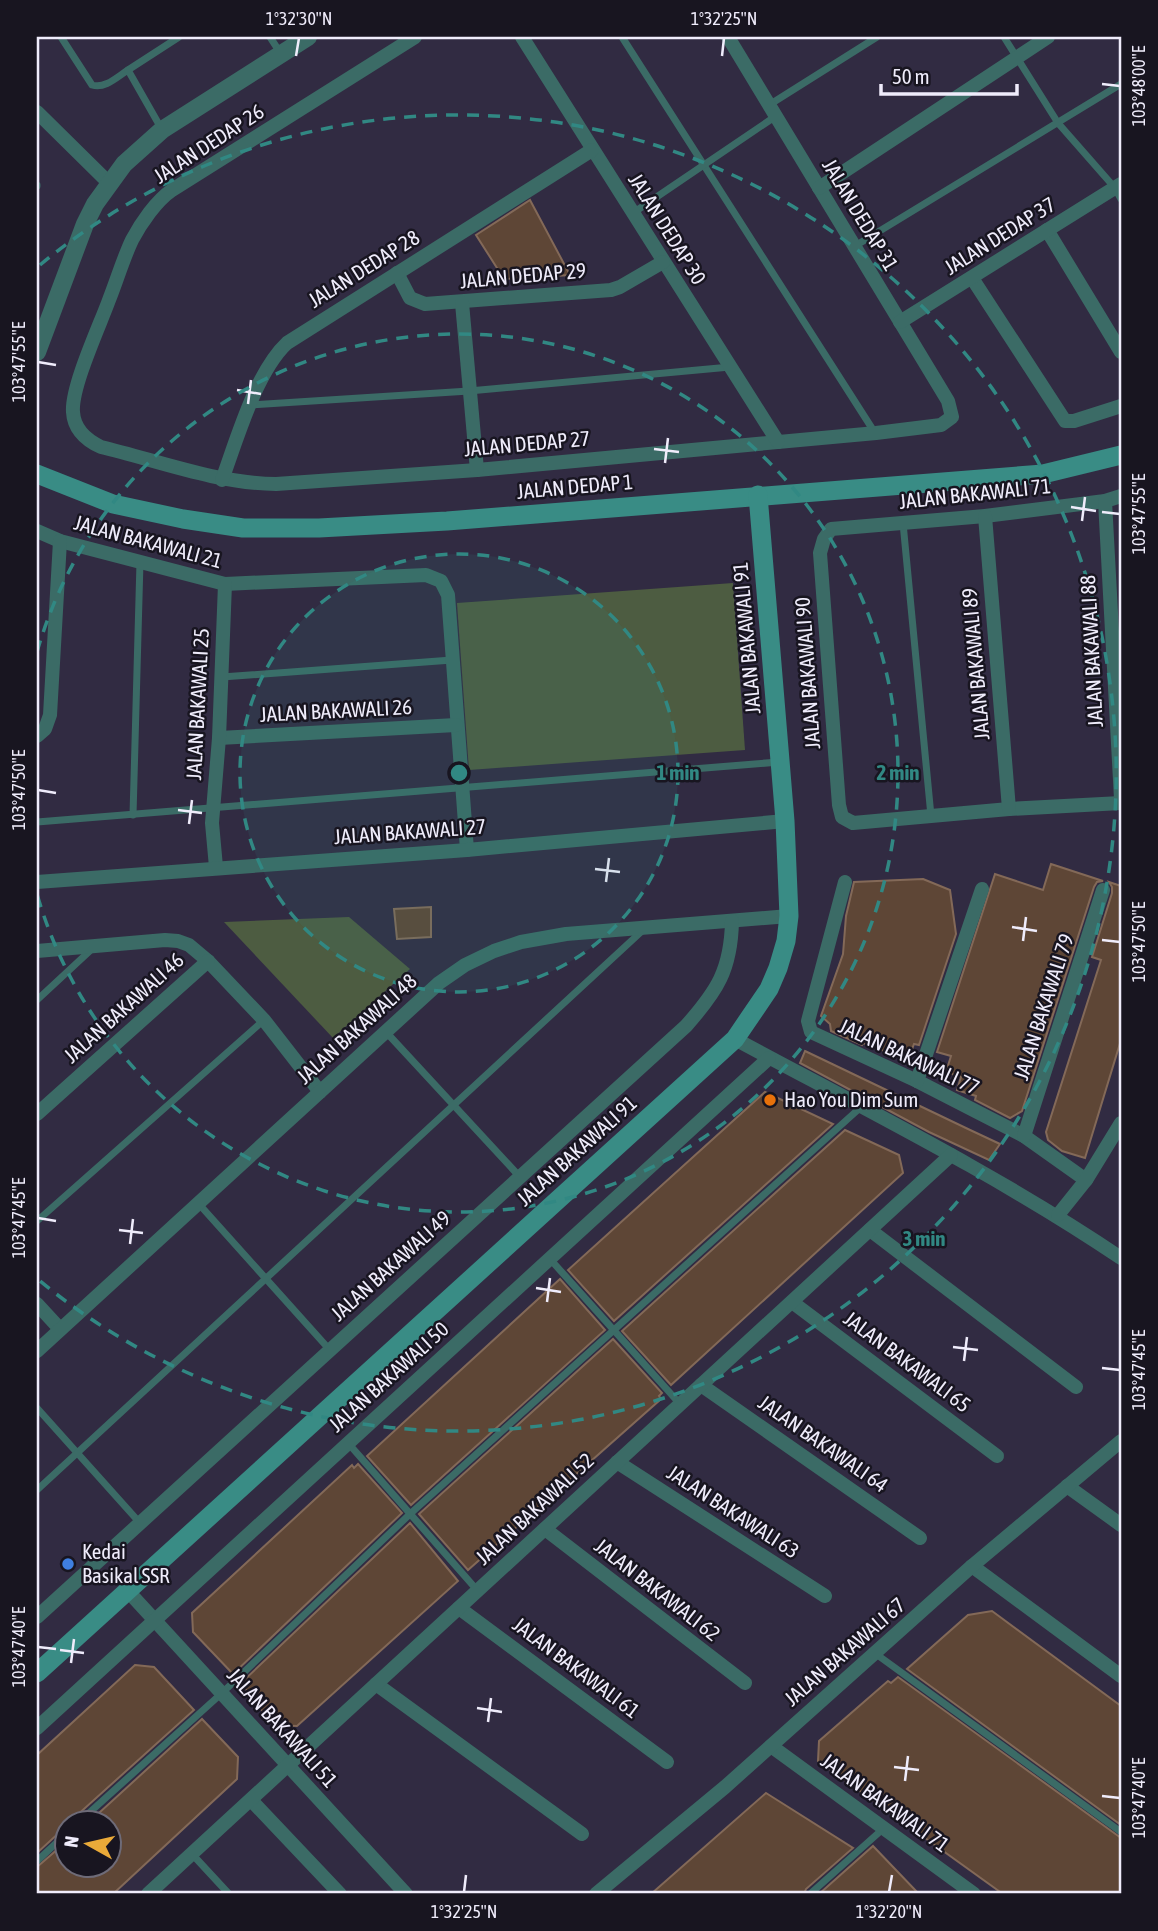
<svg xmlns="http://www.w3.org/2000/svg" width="1158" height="1931" font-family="'Asap Condensed',sans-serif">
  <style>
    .green { fill: #4d5c41 }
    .building { fill: #5e4636; stroke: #836958; stroke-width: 2 }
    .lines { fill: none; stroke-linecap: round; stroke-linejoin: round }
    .service { stroke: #3b6b66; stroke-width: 7 }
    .minor { stroke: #3b6b66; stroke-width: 14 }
    .tertiary { stroke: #3b6b66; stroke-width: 18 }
    .secondary { stroke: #398c85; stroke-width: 19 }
    .ticks { fill: none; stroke: #efecfb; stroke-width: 2.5 }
    .ring { fill: none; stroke: #318883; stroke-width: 3.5; stroke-dasharray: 12 9 }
    .food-dot { fill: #e8710a; stroke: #181520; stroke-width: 2.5 }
    .shop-dot { fill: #3f7fe0; stroke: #181520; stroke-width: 2.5 }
    .labels { text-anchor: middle; stroke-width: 5; stroke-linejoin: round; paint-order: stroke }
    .street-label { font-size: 21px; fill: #efecfb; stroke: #181520 }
    .poi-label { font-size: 21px; fill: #efecfb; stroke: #181520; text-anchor: start }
    .centre { fill: #318883; stroke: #181520; stroke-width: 3.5 }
    .ring-label { font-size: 21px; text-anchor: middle; font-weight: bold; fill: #318883; stroke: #181520; stroke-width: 5; stroke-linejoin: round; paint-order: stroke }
    .neatline { fill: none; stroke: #efecfb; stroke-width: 2.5 }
    .ticks-label { font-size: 18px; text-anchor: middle; fill: #efecfb }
  </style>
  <rect width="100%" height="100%" fill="#312b42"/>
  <g class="green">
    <polygon points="733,583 745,750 469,770 457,603"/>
    <polygon points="349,917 410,969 333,1038 224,922"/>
  </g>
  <g class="building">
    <polygon points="530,200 570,275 504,279 476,235"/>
    <polygon points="1051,864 1103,881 1097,882 1094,887 1022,1111 1010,1118 975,1100 976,1096 957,1090 961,1077 946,1072 951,1056 937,1052 995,874 1043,890"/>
    <polygon points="923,879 950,890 956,934 919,1045 914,1044 908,1060 863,1043 862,1045 831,1031 830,1024 821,1016 843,954 846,916 854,882"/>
    <polygon points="1109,882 1121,886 1121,1040 1085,1158 1062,1151 1048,1140 1046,1132 1101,960 1092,957 1112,893 1112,887"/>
    <polygon points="431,907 431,937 397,939 394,909"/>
    <polygon points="805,1051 968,1129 1000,1144 989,1160 929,1132 800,1063"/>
    <polygon points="765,1092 833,1124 614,1321 568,1270"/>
    <polygon points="845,1130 899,1155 903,1173 671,1385 622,1331"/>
    <polygon points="560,1279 605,1330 411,1505 367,1456"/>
    <polygon points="613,1339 662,1393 659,1396 661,1399 468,1570 419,1514"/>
    <polygon points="358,1464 402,1513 233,1674 193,1632 192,1613 352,1465 354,1468"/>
    <polygon points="410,1523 458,1581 297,1726 273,1725 241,1683"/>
    <polygon points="992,1611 1121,1706 1121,1825 907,1669 968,1615"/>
    <polygon points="135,1665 154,1667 194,1710 75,1817 73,1823 66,1823 66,1828 62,1830 37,1853 37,1755"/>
    <polygon points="898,1677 1121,1838 1121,1894 1003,1894 818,1761 819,1741 888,1681 891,1683"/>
    <polygon points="202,1719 238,1757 237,1779 113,1894 37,1894 37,1867 66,1842 66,1865 108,1865 108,1823 88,1823"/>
    <polygon points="766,1793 853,1848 806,1889 804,1894 651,1894"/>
    <polygon points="873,1846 919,1894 819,1894"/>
  </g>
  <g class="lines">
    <g class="service">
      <path d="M 61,37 L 92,85 C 105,89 117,77 128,70"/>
      <polyline points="270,37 281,54"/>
      <polyline points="622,37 875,433"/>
      <polyline points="1004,37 1058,123 1115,188 1121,199"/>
      <polyline points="769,105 877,37"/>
      <polyline points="161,128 128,70 179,37"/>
      <polyline points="37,186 37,185"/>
      <polyline points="633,213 776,116"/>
      <polyline points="855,246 1121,84"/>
      <polyline points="251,405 469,391 730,367"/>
      <polyline points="903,523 931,816"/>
      <polyline points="222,677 452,660"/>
      <polyline points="133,815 140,562"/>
      <polyline points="37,822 779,762"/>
      <polyline points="37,1000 93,948"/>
      <polyline points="386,1032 520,1177"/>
      <polyline points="198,1203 329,1349"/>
      <polyline points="37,1221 264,1020"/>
      <polyline points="550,1259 680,1404"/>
      <polyline points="37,1408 140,1523"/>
      <polyline points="348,1443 477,1590"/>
      <polyline points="37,1490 642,931"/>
      <polyline points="876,1654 1121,1832"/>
      <polyline points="79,1822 222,1693 410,1514 861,1107"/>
      <polyline points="192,1854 229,1894"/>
      <polyline points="37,1861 66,1834"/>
      <polyline points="810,1894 884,1828"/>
    </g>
    <g class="minor">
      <path d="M 415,37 L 172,190 C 156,201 141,223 132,240 C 123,259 117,280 109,300 C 100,325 71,387 73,412 C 74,430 86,440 101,447 C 159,461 215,483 276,484 L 477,470 L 876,433 L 941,425 L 952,417 L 948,401 L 728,37"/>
      <polyline points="522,37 778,442"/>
      <polyline points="37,112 109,183"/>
      <polyline points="819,188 1048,37"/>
      <polyline points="1047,230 1121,352"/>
      <polyline points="397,273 410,298 425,304 611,290 620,287 663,262"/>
      <polyline points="972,278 1065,421 1074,421 1121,406"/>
      <polyline points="462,303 477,470"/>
      <polyline points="900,322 1121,184"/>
      <path d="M 222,480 C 237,439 256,372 287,343 L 592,150"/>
      <polyline points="1121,496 1105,501 985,516 831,529 824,539 820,553 839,805 842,817 853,823 1009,809 1121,803"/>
      <polyline points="1105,501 1121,799"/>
      <polyline points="985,516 1009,809"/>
      <polyline points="37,531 60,541 225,584 426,575 441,581 448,595 467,850"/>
      <polyline points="37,736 45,729 50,715 60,541"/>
      <polyline points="219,738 456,725"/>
      <polyline points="216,867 212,823 219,738 225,584"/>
      <polyline points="37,882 467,850 785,821"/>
      <polyline points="845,882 808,1021 811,1032 917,1081 1024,1136 1086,1180"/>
      <polyline points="37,951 165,940 178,941 189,945 208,961 264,1020 320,1092"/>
      <path d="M 735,1039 C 865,1109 998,1175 1121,1258"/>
      <polyline points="917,1081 982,889"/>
      <polyline points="37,1114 208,961"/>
      <polyline points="1024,1136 1103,890"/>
      <polyline points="1058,1215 1086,1180 1121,1123"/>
      <polyline points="870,1230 1076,1387"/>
      <polyline points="792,1302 997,1456"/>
      <polyline points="37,1304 60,1329"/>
      <polyline points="37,1351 439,983 465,965 494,951 521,942 566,934 789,916"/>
      <polyline points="701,1385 920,1538"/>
      <polyline points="617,1462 825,1596"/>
      <polyline points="1067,1486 1121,1525"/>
      <polyline points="545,1529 745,1683"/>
      <polyline points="972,1566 1121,1676"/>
      <polyline points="126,1589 406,1894"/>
      <polyline points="459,1608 667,1762"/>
      <path d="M 37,1617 L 686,1026 C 717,991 731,970 732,921"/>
      <polyline points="376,1684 582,1834"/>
      <polyline points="37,1728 769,1058"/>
      <polyline points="771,1746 974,1894"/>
      <polyline points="251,1800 340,1894"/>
      <polyline points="148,1894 951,1155"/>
      <polyline points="596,1894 725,1787 972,1566 1121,1441"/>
    </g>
    <polyline class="tertiary" points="37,352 85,224 95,204 124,164 162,130 308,37"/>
    <g class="secondary">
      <polyline points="37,474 113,504 183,519 243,528 319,528 447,521 1043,474 1121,455"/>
      <polyline points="37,1673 735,1039 769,989 778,968 786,941 789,916 785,821 758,495"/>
    </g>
  </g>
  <path class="ticks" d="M 296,56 L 299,38M 722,56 L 724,38M 1102,84 L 1120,86M 38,362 L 56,365M 237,390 L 261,394M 248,404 L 251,380M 654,449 L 679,452M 665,463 L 668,438M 1071,507 L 1096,511M 1102,512 L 1120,514M 1082,521 L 1085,497M 38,790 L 56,793M 178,810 L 202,813M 189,824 L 192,800M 595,869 L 620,872M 606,882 L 609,858M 1012,927 L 1037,931M 1102,940 L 1120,942M 1023,941 L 1026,917M 38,1218 L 56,1221M 119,1230 L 143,1233M 130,1244 L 133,1219M 536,1288 L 561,1292M 547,1302 L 550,1278M 953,1347 L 978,1350M 964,1361 L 967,1337M 1102,1368 L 1120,1370M 38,1647 L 56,1649M 60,1650 L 84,1653M 71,1663 L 74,1639M 477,1708 L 502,1712M 488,1722 L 491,1698M 894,1767 L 919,1770M 905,1781 L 908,1756M 1102,1796 L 1120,1798M 464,1892 L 466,1875M 889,1892 L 892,1875"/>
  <circle cx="459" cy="773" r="219" fill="#318883" fill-opacity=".12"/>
  <g class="ring">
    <circle cx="459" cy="773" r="219"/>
    <path d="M37 652A439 439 0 1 1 37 894"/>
    <path d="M40 265A658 658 0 1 1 40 1281"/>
  </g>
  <circle class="food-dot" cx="770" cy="1100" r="7"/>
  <circle class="shop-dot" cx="68" cy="1564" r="7"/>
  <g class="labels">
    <g class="street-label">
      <text transform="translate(209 144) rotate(-33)" y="7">JALAN DEDAP 26</text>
      <text transform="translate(860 215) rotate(59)" y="7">JALAN DEDAP 31</text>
      <text transform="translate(667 229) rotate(58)" y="7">JALAN DEDAP 30</text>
      <text transform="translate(1000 236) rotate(-32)" y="7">JALAN DEDAP 37</text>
      <text transform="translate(364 269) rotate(-32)" y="7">JALAN DEDAP 28</text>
      <text transform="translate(523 276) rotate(-5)" y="7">JALAN DEDAP 29</text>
      <text transform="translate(527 444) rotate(-5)" y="7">JALAN DEDAP 27</text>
      <text transform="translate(575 487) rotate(-5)" y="7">JALAN DEDAP 1</text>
      <text transform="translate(975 494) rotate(-6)" y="7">JALAN BAKAWALI 71</text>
      <text transform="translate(148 542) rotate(15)" y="7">JALAN BAKAWALI 21</text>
      <text transform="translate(747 638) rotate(-95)" y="7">JALAN BAKAWALI 91</text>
      <text transform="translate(1092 651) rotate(-93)" y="7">JALAN BAKAWALI 88</text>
      <text transform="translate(976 664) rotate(-95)" y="7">JALAN BAKAWALI 89</text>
      <text transform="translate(808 673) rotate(-94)" y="7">JALAN BAKAWALI 90</text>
      <text transform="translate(198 704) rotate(-87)" y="7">JALAN BAKAWALI 25</text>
      <text transform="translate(336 711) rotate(-3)" y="7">JALAN BAKAWALI 26</text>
      <text transform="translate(410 832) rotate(-4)" y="7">JALAN BAKAWALI 27</text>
      <text transform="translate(1044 1007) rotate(-72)" y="7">JALAN BAKAWALI 79</text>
      <text transform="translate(124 1008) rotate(-42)" y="7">JALAN BAKAWALI 46</text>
      <text transform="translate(357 1029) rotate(-42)" y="7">JALAN BAKAWALI 48</text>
      <text transform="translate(909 1057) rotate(25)" y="7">JALAN BAKAWALI 77</text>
      <text transform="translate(577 1151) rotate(-42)" y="7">JALAN BAKAWALI 91</text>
      <text transform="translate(391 1266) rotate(-42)" y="7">JALAN BAKAWALI 49</text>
      <text transform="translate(907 1362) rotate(37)" y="7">JALAN BAKAWALI 65</text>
      <text transform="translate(389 1377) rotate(-42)" y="7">JALAN BAKAWALI 50</text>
      <text transform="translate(823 1444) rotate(35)" y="7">JALAN BAKAWALI 64</text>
      <text transform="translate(535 1509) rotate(-43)" y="7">JALAN BAKAWALI 52</text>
      <text transform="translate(733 1512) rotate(33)" y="7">JALAN BAKAWALI 63</text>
      <text transform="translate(657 1590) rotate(38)" y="7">JALAN BAKAWALI 62</text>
      <text transform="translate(845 1652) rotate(-41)" y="7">JALAN BAKAWALI 67</text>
      <text transform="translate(576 1668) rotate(37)" y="7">JALAN BAKAWALI 61</text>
      <text transform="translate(282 1728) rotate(48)" y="7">JALAN BAKAWALI 51</text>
      <text transform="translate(885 1803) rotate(36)" y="7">JALAN BAKAWALI 71</text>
    </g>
    <g class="poi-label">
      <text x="784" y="1107">Hao You Dim Sum</text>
      <text x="82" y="1559">Kedai<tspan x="82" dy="24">Basikal SSR</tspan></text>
    </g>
  </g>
  <circle cx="459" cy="773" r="10" class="centre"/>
  <g class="ring-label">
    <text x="678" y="780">1 min</text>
    <text x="898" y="780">2 min</text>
    <text x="924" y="1246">3 min</text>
  </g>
  <rect width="1158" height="1931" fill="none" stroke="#181520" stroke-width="77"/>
  <g transform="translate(88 1844) rotate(278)"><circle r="33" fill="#181520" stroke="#6e6b78" stroke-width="2"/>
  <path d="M0-5L12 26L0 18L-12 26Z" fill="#eaaa39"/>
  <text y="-10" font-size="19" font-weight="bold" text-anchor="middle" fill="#efecfb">N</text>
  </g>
  <path d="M881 84v10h136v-10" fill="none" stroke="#efecfb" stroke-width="3.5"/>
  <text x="892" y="84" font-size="21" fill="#efecfb" stroke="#181520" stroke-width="5" paint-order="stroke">50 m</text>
  <rect x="38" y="38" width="1082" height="1854" class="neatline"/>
  <g class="ticks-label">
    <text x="299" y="25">1°32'30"N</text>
    <text x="724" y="25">1°32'25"N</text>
    <text transform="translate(1139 86) rotate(-90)" y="6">103°48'00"E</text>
    <text transform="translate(19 362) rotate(-90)" y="6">103°47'55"E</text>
    <text transform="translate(1139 514) rotate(-90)" y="6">103°47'55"E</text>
    <text transform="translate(19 790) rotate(-90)" y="6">103°47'50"E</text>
    <text transform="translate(1139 942) rotate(-90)" y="6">103°47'50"E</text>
    <text transform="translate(19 1218) rotate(-90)" y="6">103°47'45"E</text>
    <text transform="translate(1139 1370) rotate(-90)" y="6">103°47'45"E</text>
    <text transform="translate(19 1647) rotate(-90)" y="6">103°47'40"E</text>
    <text transform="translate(1139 1798) rotate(-90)" y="6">103°47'40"E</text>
    <text x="464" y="1918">1°32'25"N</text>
    <text x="889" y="1918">1°32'20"N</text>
  </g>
</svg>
